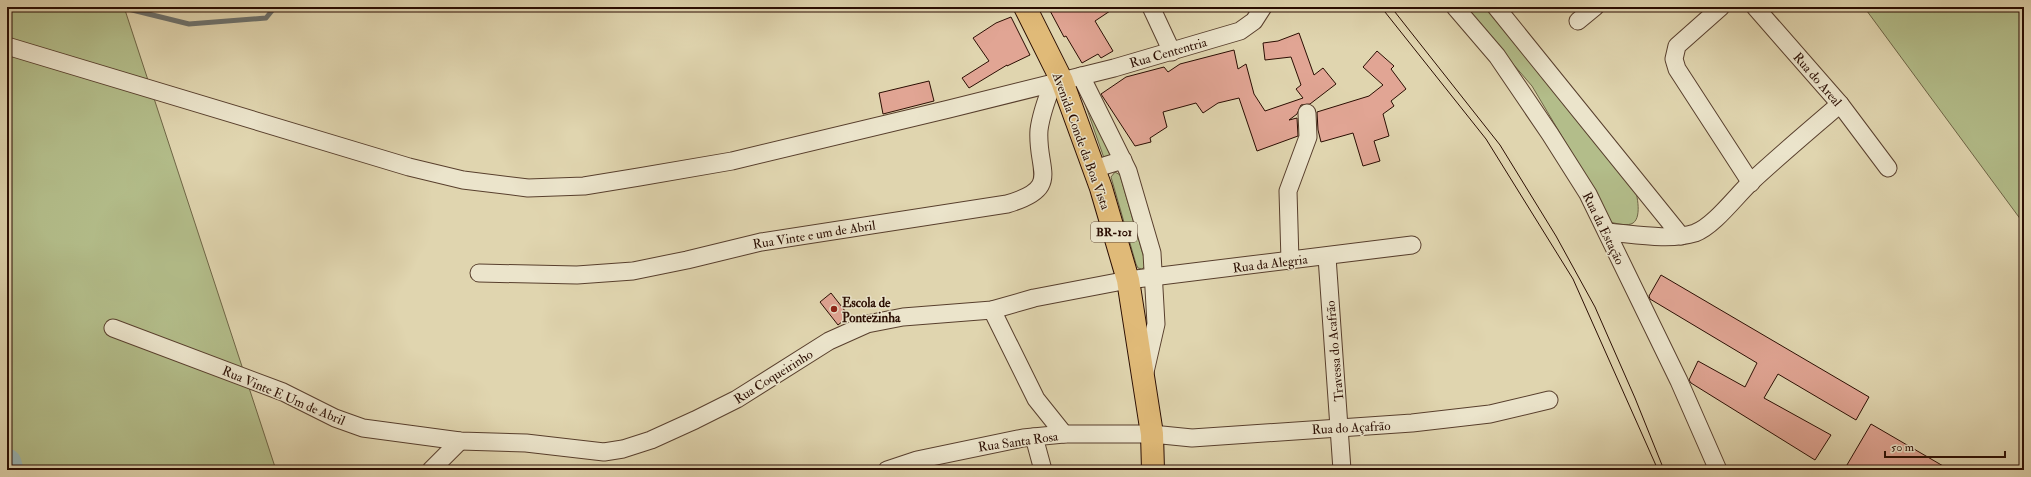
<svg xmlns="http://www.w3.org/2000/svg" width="2031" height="477" font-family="'IM FELL Double Pica',serif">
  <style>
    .green { fill: #b3bd8a; stroke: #6e6546 }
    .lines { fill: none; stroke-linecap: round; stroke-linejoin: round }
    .stream { stroke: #6d726e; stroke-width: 5 }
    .river { stroke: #99b6b6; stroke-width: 29 }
    .building { fill: #e1a594; stroke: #2a0d02 }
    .minor-casing { stroke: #583f2d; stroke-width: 19 }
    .major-casing { stroke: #2a0d02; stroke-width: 24 }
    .minor { stroke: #ebe4cb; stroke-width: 17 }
    .major { stroke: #e0ba78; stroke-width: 22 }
    .tram { stroke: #2a0d02; stroke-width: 1 }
    .poi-dot { fill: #8f2418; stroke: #ebe4cb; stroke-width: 1.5 }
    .labels { text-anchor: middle; stroke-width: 3; stroke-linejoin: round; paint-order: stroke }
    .shield { fill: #ebe4cb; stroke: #644e3e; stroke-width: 1 }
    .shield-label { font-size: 12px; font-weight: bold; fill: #2a0d02 }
    .street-label { font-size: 13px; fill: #2a0d02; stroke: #ebe4cb }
    .poi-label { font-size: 13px; font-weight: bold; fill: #2a0d02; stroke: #ebe4cb; text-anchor: start }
  </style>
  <rect width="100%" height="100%" fill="#e0d5af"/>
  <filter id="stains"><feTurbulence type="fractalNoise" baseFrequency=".005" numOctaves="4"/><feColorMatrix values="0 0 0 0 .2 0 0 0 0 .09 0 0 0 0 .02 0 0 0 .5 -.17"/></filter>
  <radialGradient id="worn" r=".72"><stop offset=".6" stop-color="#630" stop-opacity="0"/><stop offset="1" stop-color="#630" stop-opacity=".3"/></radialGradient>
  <g class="green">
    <polygon points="7,7 124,7 276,470 7,470"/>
    <path d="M 1464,7 L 1489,7 L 1634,185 C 1637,194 1643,220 1631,224 C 1625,226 1615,223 1609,222 L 1598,197 L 1532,86 Z"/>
    <polygon points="1864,7 2024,7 2024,224"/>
    <polygon points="1088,97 1110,155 1104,158 1083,98"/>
    <polygon points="1115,172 1120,175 1146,265 1142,269 1138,268 1136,264 1111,177"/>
  </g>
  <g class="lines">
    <polyline class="stream" points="120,7 189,24 266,18 275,7"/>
    <polyline class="river" points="7,463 9,470"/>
  </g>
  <g class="building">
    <polygon points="1048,7 1116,7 1095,21 1113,51 1101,58 1098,54 1082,63 1066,36 1064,37"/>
    <polygon points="1011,17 1030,55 1007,66 1007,65 969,88 962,78 989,61 973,38 996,23"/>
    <polygon points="1299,33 1314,75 1323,68 1336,84 1310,104 1301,105 1297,114 1289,120 1297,118 1298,136 1257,151 1239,98 1218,103 1203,113 1196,103 1163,112 1167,127 1150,138 1151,142 1135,146 1101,94 1126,77 1164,67 1168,72 1180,64 1234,50 1238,69 1246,64 1254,94 1265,111 1303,98 1296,89 1301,85 1291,57 1265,60 1263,43 1278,41"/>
    <polygon points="1377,51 1394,66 1391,69 1406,89 1391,101 1394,106 1383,114 1389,136 1374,141 1380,161 1363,166 1353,133 1321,142 1318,130 1317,112 1369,96 1383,85 1363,67"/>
    <polygon points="929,81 934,101 883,114 879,93"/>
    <polygon points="1661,275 1869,397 1856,420 1778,374 1764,398 1831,435 1815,460 1691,383 1689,380 1698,361 1745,387 1757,363 1650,299 1649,296"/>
    <polygon points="831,293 849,316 838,325 820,302"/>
    <polygon points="1871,424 1950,470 1844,470"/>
  </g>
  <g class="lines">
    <g class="minor-casing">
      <g id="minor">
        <polyline points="1151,7 1172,52"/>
        <polyline points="1455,7 1497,56 1550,134 1588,194 1679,381 1718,470"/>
        <polyline points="1496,7 1681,236"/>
        <polyline points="1721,7 1677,46 1674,59 1677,69 1751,183"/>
        <polyline points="1755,7 1840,104 1888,168"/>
        <polyline points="1578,21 1595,7"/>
        <polyline points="7,46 409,167 463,180 528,188 584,186 639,177 732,161 949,109 1114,68 1240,31 1254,21 1263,7"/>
        <polyline points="1081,76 1128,171 1152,253 1156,324 1145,372"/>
        <polyline points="1094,169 1123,160"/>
        <path d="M 1607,232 C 1633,234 1670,241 1695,233 C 1714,226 1736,196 1751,182 C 1780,155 1810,130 1840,104"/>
        <polyline points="1327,257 1342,470"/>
        <polyline points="1290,261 1288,191 1308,137 1307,113"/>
        <path d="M 479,273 L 577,275 L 633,271 L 687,260 L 761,242 L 1007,204 C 1063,188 1036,170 1039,130 C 1041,114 1047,98 1053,83"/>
        <polyline points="992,310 1036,399 1064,434"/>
        <polyline points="113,328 283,392 335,418 363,428 460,441 526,443 604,452 623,449 651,440 695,420 737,399 829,341 867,324 903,317 992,310 1034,298 1128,280 1412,245"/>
        <polyline points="1034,437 1043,470"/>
        <polyline points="431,470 460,441"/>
        <polyline points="887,470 917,460 1023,438 1064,434 1152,434 1192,438 1412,423 1490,414 1549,400"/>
      </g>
    </g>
    <g class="major-casing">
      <polyline id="major" points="1025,7 1062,81 1101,188 1128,280 1152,434 1153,470"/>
    </g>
    <use href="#minor" class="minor"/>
    <use href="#major" class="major"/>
    <g class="tram">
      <polyline points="1381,7 1486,139 1573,279 1658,470"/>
      <polyline points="1391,7 1500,145 1556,236 1595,307 1635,398 1664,470"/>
    </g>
  </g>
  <circle class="poi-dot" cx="834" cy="309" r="4"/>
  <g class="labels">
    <rect class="shield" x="1091" y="222" width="46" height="20" rx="3"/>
    <g class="shield-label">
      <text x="1114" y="236">BR-101</text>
    </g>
    <g class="street-label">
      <text transform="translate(1168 52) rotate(-16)" y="5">Rua Cententria</text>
      <text transform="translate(1818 79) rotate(49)" y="5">Rua do Areal</text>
      <text transform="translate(1082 141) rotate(70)" y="5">Avenida Conde da Boa Vista</text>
      <text transform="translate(1604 228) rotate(64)" y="5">Rua da Estação</text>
      <text transform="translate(814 234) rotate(-9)" y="5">Rua Vinte e um de Abril</text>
      <text transform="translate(1270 263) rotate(-7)" y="5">Rua da Alegria</text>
      <text transform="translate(1334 351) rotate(-95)" y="5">Travessa do Acafrão</text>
      <text transform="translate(773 376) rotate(-32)" y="5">Rua Coqueirinho</text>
      <text transform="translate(284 395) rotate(23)" y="5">Rua Vinte E Um de Abril</text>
      <text transform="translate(1351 427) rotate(-3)" y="5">Rua do Açafrão</text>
      <text transform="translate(1018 441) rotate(-8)" y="5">Rua Santa Rosa</text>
    </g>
    <g class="poi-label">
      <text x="842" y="307">Escola de<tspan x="842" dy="15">Pontezinha</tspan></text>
    </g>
  </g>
  <rect width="2031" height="477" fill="none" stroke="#e0d5af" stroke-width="24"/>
  <rect x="8" y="8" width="2015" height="461" fill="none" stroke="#2a0d02" stroke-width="2"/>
  <rect x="12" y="12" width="2007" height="453" fill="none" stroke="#2a0d02"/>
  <path d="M1885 451v6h120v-6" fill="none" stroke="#2a0d02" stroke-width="2"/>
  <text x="1891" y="451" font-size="12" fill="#2a0d02" stroke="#ebe4cb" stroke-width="3" paint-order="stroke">50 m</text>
  <rect width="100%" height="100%" filter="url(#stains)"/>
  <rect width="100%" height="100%" fill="url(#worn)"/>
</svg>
